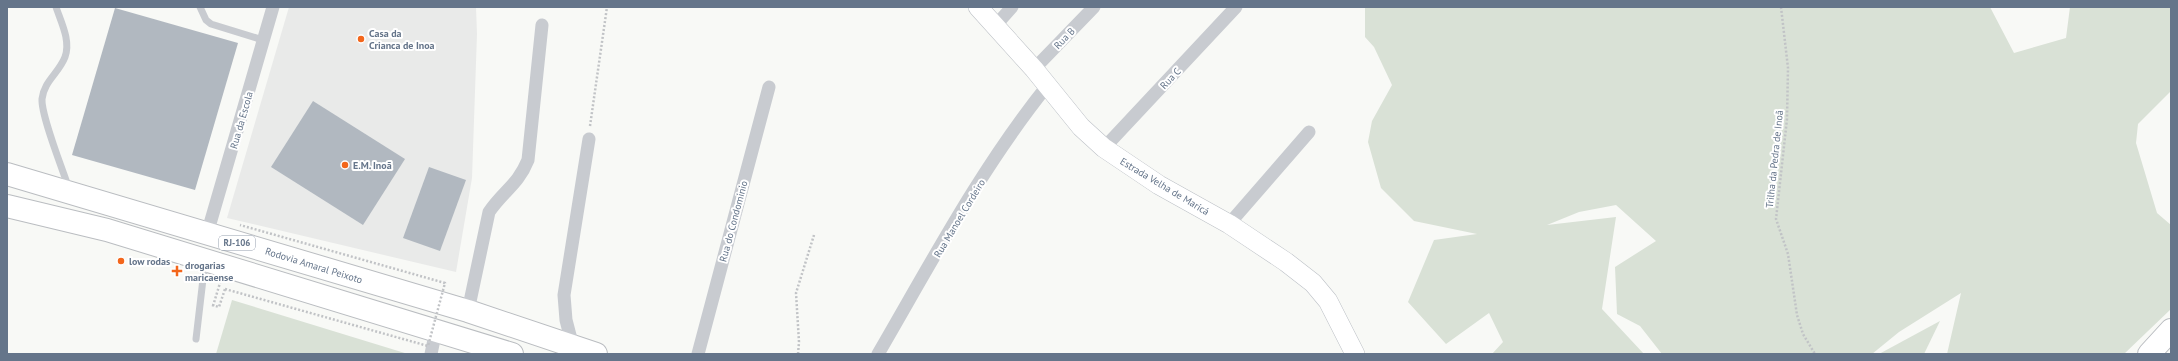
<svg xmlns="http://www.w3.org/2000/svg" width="2178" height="361" font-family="'PT Sans',sans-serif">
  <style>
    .built { fill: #e9eae9 }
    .green { fill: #d9e1d6 }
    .building { fill: #b1b8c0 }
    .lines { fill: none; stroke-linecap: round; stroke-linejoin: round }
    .secondary-casing { stroke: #bcc0c6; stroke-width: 20 }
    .highway-casing { stroke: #babdc1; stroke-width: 24 }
    .path { stroke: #c1c3c6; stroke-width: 2.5; stroke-dasharray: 2 2; stroke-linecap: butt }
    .lane { stroke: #c8cbd0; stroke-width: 7 }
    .street { stroke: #c8cbd0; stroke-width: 13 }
    .secondary { stroke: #fff; stroke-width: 19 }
    .highway { stroke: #fff; stroke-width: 22 }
    .path-bridge { stroke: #c1c3c6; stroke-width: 2.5; stroke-dasharray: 2 2; stroke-linecap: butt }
    .poi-dot { fill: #f3661b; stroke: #fff; stroke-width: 1.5 }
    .labels { text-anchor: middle; stroke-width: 4; stroke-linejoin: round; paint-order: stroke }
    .shield { fill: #fff; stroke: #939ead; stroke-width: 1 }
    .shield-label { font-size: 9px; font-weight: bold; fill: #65758a }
    .poi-label { font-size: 10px; font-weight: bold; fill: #65758a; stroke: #fff; text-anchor: start }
    .street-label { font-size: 10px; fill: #65758a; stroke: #fff }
  </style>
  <rect width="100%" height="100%" fill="#f8f9f6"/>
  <polygon class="built" points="289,7 476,7 477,34 472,178 456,272 227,218"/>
  <g class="green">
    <polygon points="1365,7 1990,7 2014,53 2066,38 2070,7 2171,7 2171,91 2138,124 2136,143 2157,213 2171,225 2171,309 2124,354 1947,354 1961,293 1899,332 1872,354 1662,354 1640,326 1617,314 1615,267 1656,241 1616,205 1579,212 1547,225 1616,217 1602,309 1644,354 1492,354 1503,342 1489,313 1446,344 1408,302 1434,240 1477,234 1414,221 1381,188 1368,142 1372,121 1392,85 1374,47 1365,37"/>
    <polygon points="232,300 408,354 216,354"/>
    <polygon points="1940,321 1924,354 1879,354"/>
  </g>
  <g class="building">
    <polygon points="115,8 238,43 195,190 72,155"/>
    <polygon points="313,101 405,159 363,225 271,167"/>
    <polygon points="429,167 466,180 440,251 403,238"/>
  </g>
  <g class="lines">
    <g class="secondary-casing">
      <polyline id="secondary" points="978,7 1034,69 1081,127 1104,148 1159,185 1229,224 1286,262 1313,283 1328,301 1355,354"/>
    </g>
    <g class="highway-casing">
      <g id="highway">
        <polyline points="7,174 468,311 596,354"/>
        <polyline points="7,206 107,230 512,354"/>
        <polyline points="2149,354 2171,330"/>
      </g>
    </g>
    <g class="path">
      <polyline points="1781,7 1788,68 1787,119 1776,219 1788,254 1797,315 1803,334 1815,354"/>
      <polyline points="590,126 607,7"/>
      <polyline points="212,305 219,307 225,289"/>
      <polyline points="213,306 220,283"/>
      <polyline points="798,354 799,342 796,293 814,235"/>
    </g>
    <g class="lane">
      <path d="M 56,7 C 61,22 71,41 65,57 C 59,73 44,81 42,99 C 41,116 63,170 69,189"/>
      <polyline points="200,7 206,20 211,24 263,40"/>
      <polyline points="196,339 205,262"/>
    </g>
    <g class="street">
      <polyline points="996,25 1012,7"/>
      <polyline points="1034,69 1094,7"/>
      <polyline points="1104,148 1236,7"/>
      <polyline points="1229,224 1309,132"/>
      <polyline points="207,234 273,7"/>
      <path d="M 468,311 L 489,212 C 503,191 518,185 528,160 L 542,25"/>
      <polyline points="573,347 566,320 564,295 589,139"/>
      <polyline points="431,354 436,330"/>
      <polyline points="698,354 769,87"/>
      <path d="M 878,354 C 931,263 981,168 1047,86"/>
    </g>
    <use href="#secondary" class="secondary"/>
    <use href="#highway" class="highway"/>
    <polyline class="path-bridge" points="225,289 428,346 445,283 240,225"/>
  </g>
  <g class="poi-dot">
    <circle cx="361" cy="39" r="4"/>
    <circle cx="345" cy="165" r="4"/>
    <circle cx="121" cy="261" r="4"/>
    <path d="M175 265h4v4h4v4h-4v4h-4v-4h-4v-4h4z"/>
  </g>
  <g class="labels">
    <rect class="shield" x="219" y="236" width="36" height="14" rx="3"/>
    <g class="shield-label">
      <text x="237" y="246">RJ-106</text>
    </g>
    <g class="poi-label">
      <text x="369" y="37">Casa da<tspan x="369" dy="12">Crianca de Inoa</tspan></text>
      <text x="353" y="169">E.M. Inoã</text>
      <text x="129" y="265">low rodas</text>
      <text x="185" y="269">drogarias<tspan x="185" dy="12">maricaense</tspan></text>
    </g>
    <g class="street-label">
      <text transform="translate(1064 38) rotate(-46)" y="4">Rua B</text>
      <text transform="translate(1170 78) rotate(-47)" y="4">Rua C</text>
      <text transform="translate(241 120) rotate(-74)" y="4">Rua da Escola</text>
      <text transform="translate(1774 159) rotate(-84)" y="4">Trilha da Pedra de Inoã</text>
      <text transform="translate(1165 186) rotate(31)" y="4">Estrada Velha de Maricá</text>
      <text transform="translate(959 218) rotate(-59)" y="4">Rua Manoel Cordeiro</text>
      <text transform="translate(733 221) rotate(-75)" y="4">Rua do Condominio</text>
      <text transform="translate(314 265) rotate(17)" y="4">Rodovia Amaral Peixoto</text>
    </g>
  </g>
  <rect width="2178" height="361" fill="none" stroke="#65758a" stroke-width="16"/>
</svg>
